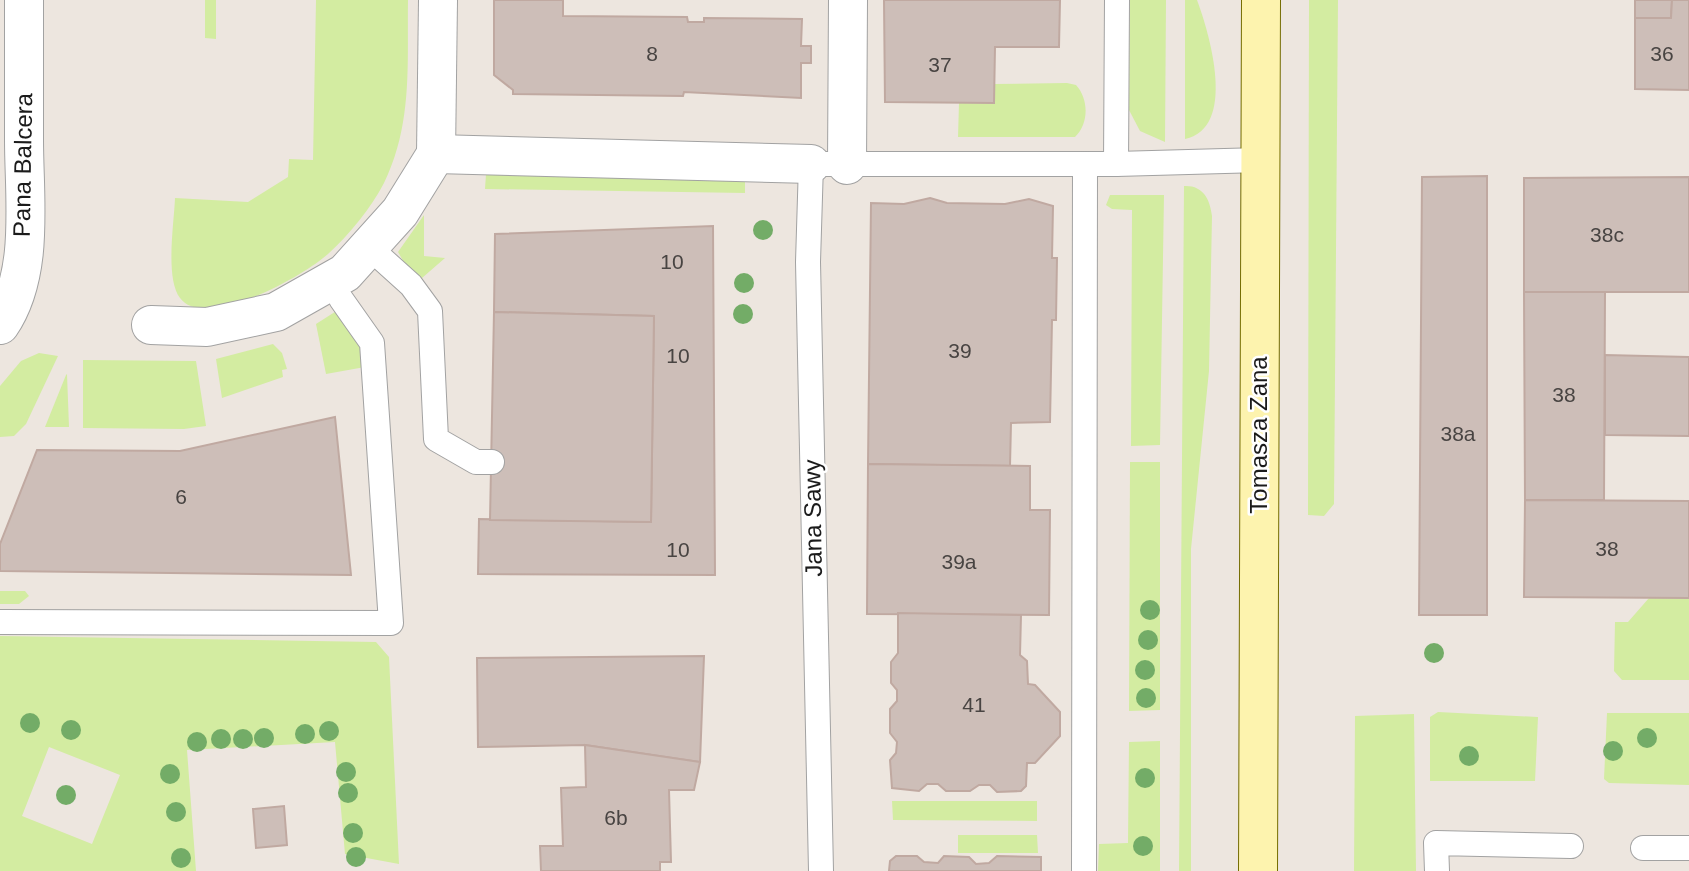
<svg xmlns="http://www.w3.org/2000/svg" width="1689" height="871" font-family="Helvetica,sans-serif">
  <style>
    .grass { fill: #d3eca1; fill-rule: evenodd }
    .building { fill: #cdbeb8; stroke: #c0a9a1; stroke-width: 2 }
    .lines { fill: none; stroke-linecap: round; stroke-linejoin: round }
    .lane-casing { stroke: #a2a2a2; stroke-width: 26 }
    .street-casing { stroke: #a2a2a2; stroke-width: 40 }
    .secondary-casing { stroke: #746c00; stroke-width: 40 }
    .lane { stroke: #fff; stroke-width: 24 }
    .street { stroke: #fff; stroke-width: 38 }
    .secondary { stroke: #fdf3ae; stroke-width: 38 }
    .tree { fill: #73ac67 }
    .labels { text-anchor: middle; stroke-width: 5; stroke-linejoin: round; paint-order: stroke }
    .number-label { font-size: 21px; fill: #484442 }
    .street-label { font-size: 24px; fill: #1b1b1b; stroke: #fff }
  </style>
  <rect width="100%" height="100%" fill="#ede6df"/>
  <g class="grass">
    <polygon points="205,0 216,0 216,39 205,38"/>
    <path d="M 316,0 L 408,0 C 407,63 413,124 384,183 C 371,208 349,235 328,254 C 305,275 205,332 180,298 C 165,278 174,224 175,198 L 248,202 L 288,177 L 289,159 L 313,160 Z"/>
    <polygon points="1130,0 1166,0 1165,142 1140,131 1129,110"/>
    <path d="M 1185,0 L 1197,0 C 1210,35 1237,128 1185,139 Z"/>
    <polygon points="1309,0 1338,0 1334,504 1324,516 1308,515"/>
    <path d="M 1067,83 L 1076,85 C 1089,99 1089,124 1075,137 L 958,137 L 959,103 L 993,103 L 994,84 Z"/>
    <polygon points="486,174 745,178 745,193 485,189"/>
    <path d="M 1184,186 C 1203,185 1210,199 1212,216 L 1209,371 L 1191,549 L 1191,871 L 1179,871 Z"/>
    <polygon points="1110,195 1164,195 1160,445 1131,446 1132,210 1112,209 1106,205"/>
    <polygon points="424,215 424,256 445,258 422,278 405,264 398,252"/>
    <polygon points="338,310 357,335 365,367 326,374 316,324"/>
    <polygon points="273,344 282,353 287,369 282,370 283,377 222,398 216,359"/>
    <polygon points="39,353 58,356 26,424 14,436 0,437 0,386 21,361"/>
    <polygon points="83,360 196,361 206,426 184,429 83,428"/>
    <polygon points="67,374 69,427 45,427 66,375"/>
    <polygon points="1130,462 1160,462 1160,710 1129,711"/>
    <polygon points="0,591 25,591 29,596 19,604 0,604"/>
    <polygon points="1649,598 1689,598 1689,680 1622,680 1614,671 1615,622 1628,622"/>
    <path d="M 0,636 L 376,642 L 389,657 L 399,864 L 345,854 L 335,742 L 187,750 L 196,871 L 0,871 ZM 49,747 L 120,775 L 92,844 L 22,816 Z"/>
    <polygon points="1438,712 1538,717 1535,781 1430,781 1430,717"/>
    <polygon points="1607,713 1689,713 1689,785 1609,783 1604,779"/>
    <polygon points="1414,714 1416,871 1354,871 1355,716"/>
    <polygon points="1160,741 1160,871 1098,871 1099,844 1128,843 1129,742"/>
    <polygon points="892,801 1037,801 1037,821 893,820"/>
    <polygon points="958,835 1037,835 1038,853 958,853"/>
  </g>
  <g class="building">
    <polygon points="494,0 563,0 563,16 687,17 688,22 704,22 704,18 802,19 801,46 811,46 811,63 801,63 801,98 684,92 683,96 513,94 513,90 494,75"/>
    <polygon points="884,0 1060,0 1059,47 995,47 994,103 885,102"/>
    <polygon points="1635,0 1672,0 1671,18 1635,18"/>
    <polygon points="1672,0 1689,0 1689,90 1635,89 1635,18 1671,18"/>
    <polygon points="1487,176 1487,615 1419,615 1422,177"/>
    <polygon points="1689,177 1689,292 1524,292 1524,178"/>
    <polygon points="930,198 947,203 1005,204 1029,199 1053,206 1052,258 1057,258 1056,320 1052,320 1050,422 1011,423 1010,466 868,464 871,203 904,204"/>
    <polygon points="713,226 715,575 478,574 479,519 651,522 654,316 494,312 495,234"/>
    <polygon points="1524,292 1605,292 1604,500 1525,500"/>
    <polygon points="494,312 654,316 651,522 490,520"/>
    <polygon points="1605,355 1689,357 1689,436 1605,435"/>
    <polygon points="335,417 351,575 0,571 0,544 37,450 180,451"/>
    <polygon points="868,464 1030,466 1030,510 1050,510 1049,615 867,614"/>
    <polygon points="1525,500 1689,501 1689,598 1524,597"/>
    <polygon points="898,613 1021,615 1020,655 1027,661 1028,684 1035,685 1060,712 1060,736 1035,763 1027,763 1026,786 1021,791 997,792 990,785 979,785 970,791 946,791 938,784 927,784 919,791 892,788 890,760 896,753 897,742 890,733 890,709 897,701 897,690 891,683 891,662 898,653"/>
    <polygon points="704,656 700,762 585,745 478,747 477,658"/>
    <polygon points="585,745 700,762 694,790 669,790 671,862 660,862 660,871 541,871 540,846 563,846 561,788 586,787"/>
    <polygon points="284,806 287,845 256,848 253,809"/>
    <polygon points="896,856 917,856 924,862 938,863 944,856 969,857 976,864 989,863 997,856 1041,857 1041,871 889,871 890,861"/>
  </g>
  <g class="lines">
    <g class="lane-casing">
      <g id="lane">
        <polyline points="1116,164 1117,0"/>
        <polyline points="370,248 411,285 430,311 436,439 476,462 492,462"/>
        <polyline points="0,622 391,623 372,343 341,299"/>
        <polyline points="1643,848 1689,848"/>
        <polyline points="821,871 808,262 811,164 1116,164 1261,160"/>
        <polyline points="1084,871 1085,164"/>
        <polyline points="1437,871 1436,843 1571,846"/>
      </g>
    </g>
    <g class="street-casing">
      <g id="street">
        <polyline points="436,154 811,164"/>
        <polyline points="436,154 438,0"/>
        <polyline points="847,165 848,0"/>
        <path d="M 0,325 C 35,274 24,199 24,140 C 24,94 24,47 24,0"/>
        <polyline points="151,325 207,327 276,312 345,273 400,212 436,154"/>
      </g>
    </g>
    <g class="secondary-casing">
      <polyline id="secondary" points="1258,871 1261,0"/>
    </g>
    <use href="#lane" class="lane"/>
    <use href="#street" class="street"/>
    <use href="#secondary" class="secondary"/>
  </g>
  <g class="tree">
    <circle cx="763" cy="230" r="10"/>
    <circle cx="744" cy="283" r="10"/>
    <circle cx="743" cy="314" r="10"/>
    <circle cx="1150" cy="610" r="10"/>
    <circle cx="1148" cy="640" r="10"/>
    <circle cx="1434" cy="653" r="10"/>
    <circle cx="1145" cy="670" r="10"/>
    <circle cx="1146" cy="698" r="10"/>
    <circle cx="30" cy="723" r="10"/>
    <circle cx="71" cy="730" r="10"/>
    <circle cx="329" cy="731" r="10"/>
    <circle cx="305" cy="734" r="10"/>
    <circle cx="264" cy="738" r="10"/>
    <circle cx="1647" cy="738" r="10"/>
    <circle cx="221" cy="739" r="10"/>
    <circle cx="243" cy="739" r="10"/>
    <circle cx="197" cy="742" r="10"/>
    <circle cx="1613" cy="751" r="10"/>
    <circle cx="1469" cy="756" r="10"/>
    <circle cx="346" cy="772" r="10"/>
    <circle cx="170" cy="774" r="10"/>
    <circle cx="1145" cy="778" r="10"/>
    <circle cx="348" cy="793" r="10"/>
    <circle cx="66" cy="795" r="10"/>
    <circle cx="176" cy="812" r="10"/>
    <circle cx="353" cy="833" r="10"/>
    <circle cx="1143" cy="846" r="10"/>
    <circle cx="356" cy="857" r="10"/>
    <circle cx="181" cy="858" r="10"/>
  </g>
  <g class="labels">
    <g class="number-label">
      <text x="652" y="61">8</text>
      <text x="1662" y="61">36</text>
      <text x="940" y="72">37</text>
      <text x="1607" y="242">38c</text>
      <text x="672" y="269">10</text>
      <text x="960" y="358">39</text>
      <text x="678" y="363">10</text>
      <text x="1564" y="402">38</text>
      <text x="1458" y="441">38a</text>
      <text x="181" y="504">6</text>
      <text x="1607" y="556">38</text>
      <text x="678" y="557">10</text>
      <text x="959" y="569">39a</text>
      <text x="974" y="712">41</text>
      <text x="616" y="825">6b</text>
    </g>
    <g class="street-label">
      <text transform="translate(23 165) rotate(-89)" y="8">Pana Balcera</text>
      <text transform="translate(1259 435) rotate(-90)" y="8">Tomasza Zana</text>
      <text transform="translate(813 518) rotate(-91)" y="8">Jana Sawy</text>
    </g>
  </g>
</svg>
